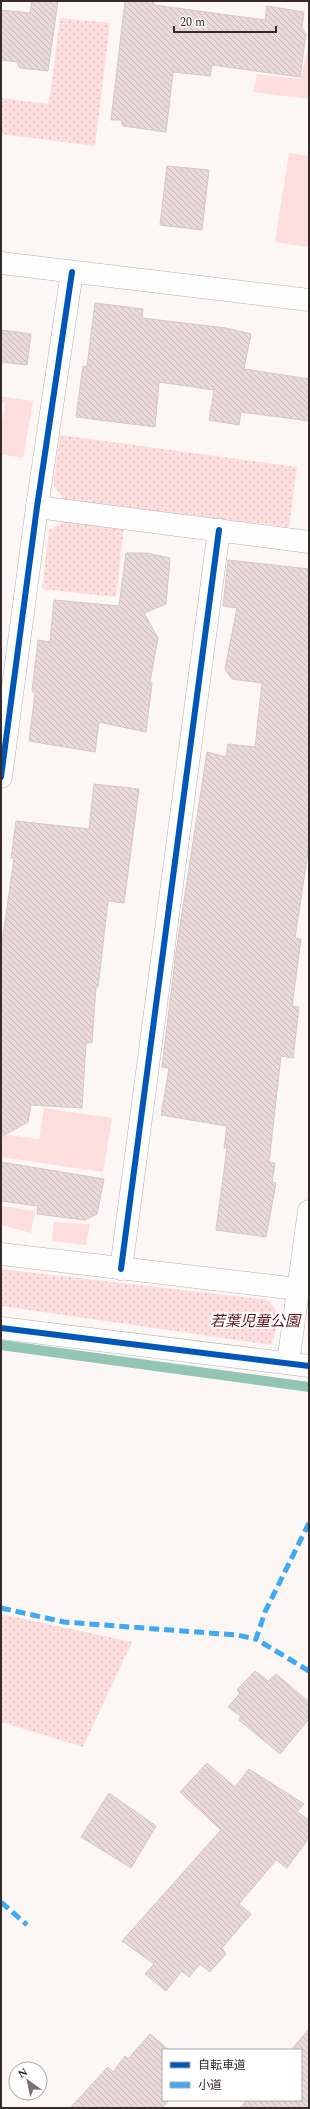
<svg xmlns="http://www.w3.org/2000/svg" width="310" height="2109" font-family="Spectral,'Noto Sans JP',serif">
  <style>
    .grass { fill: url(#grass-dots) }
    .garden { fill: #fddedc }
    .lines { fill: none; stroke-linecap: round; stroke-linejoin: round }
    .stream { stroke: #93c5b5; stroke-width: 10 }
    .building { fill: url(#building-back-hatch); stroke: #d1c9c8 }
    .street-casing { stroke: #b8b0af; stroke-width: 23 }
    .secondary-casing { stroke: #b8b0af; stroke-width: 23 }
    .street { stroke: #fffefe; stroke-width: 22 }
    .secondary { stroke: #fffefe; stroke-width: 22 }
    .quiet { stroke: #3fa9f5; stroke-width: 5; stroke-dasharray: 10 5; stroke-linecap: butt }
    .cycleway-casing { stroke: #fff; stroke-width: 8 }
    .cycleway { stroke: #0057b8; stroke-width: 6 }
    .labels { text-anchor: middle; stroke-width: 4; stroke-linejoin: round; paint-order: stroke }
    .park-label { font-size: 15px; font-style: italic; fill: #611218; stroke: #fff }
  </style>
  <defs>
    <pattern id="grass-dots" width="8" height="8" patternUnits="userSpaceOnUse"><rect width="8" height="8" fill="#fddedc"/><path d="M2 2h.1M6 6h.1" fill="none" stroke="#d9bfbd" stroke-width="1.8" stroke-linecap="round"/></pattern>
    <pattern id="building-back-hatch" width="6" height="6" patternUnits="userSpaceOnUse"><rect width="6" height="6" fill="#ead9d8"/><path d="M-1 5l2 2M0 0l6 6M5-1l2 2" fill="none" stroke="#c9baba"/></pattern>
  </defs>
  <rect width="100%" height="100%" fill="#fcf6f5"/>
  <g class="grass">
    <polygon points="60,18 110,23 95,146 1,134 1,98 49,104"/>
    <polygon points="60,435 297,467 289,527 64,500 53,484"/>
    <polygon points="66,521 124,527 116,597 42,589 49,530"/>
    <polygon points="1,1269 268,1300 280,1316 271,1345 1,1306"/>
    <polygon points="1,1614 132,1642 83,1747 1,1722"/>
  </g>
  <g class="garden">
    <polygon points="309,44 309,99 253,92 257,74 300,79"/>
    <polygon points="289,153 309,156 309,247 275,242"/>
    <polygon points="1,396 33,401 23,458 1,454 1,429 5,403 1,402"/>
    <polygon points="44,1108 112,1118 103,1172 1,1157 1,1134 39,1139"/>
    <polygon points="1,1206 35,1211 31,1233 1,1225"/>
    <polygon points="54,1222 90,1224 86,1245 52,1241"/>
  </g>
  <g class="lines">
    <polyline class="stream" points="1,1345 309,1387"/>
  </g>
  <g class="building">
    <polygon points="32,1 58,1 48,71 20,68 17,62 1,60 1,10 30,13"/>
    <polygon points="125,1 154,1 154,5 265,20 267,6 304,12 302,28 306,34 300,77 212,65 210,76 173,72 166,132 123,126 121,120 111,120"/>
    <polygon points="167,166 209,170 202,230 160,225"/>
    <polygon points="95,303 143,309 142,318 226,328 251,334 244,369 309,379 309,421 241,412 239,425 209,420 214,390 159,382 155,427 76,417 83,366 87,367"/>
    <polygon points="1,330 31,334 27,365 1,362"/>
    <polygon points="126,553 147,553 170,558 166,604 144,613 158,638 150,682 152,683 146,732 99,722 95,752 29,741 35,694 32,691 38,640 50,642 54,600 119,606"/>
    <polygon points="228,560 309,569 309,845 295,938 301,939 292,1006 299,1007 293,1058 281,1056 269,1162 275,1163 272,1182 276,1183 266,1237 216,1230 227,1148 224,1148 227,1126 161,1115 169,1068 162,1067 176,952 207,752 226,757 228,744 255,747 262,683 232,679 225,669 237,608 223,606"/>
    <polygon points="94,784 139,789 124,903 108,901 98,987 96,987 92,1043 86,1043 82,1108 31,1105 28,1122 1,1137 1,950 14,858 11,858 16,821 89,829"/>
    <polygon points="1,1162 104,1179 97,1214 85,1220 37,1214 38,1206 1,1201"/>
    <polygon points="255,1671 268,1681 276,1674 309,1702 309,1719 280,1754 239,1720 241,1716 228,1707 240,1693 237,1690"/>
    <polygon points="207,1763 235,1787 249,1769 304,1804 297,1812 309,1820 309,1838 287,1868 276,1860 239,1904 251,1914 222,1948 226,1954 210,1972 200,1964 189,1977 182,1971 166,1991 145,1974 154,1964 122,1941 221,1830 180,1792"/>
    <polygon points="109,1793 156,1826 131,1868 81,1837"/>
    <polygon points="309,2029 309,2108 240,2108 247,2100 301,2100 301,2050 291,2050"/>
    <polygon points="150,2034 169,2050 163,2050 163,2100 169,2100 162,2108 70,2108 108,2067 113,2072 125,2056 128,2059"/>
  </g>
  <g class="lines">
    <g class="street-casing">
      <g id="street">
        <polyline points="37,507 309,542"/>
        <polyline points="1,777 37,507 72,272"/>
        <polyline points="1,1254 298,1289"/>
        <polyline points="121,1269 219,530"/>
        <polyline points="1,1328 309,1366"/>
        <polyline points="288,1363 309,1211"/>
      </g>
    </g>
    <g class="secondary-casing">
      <polyline id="secondary" points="1,263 309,300"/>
    </g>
    <use href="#street" class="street"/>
    <use href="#secondary" class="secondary"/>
    <g class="quiet">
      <polyline points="309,1523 265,1612 256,1639 309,1671"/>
      <polyline points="1,1608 64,1622 237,1635 256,1639"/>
      <polyline points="1,1902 27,1925"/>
    </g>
    <g class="cycleway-casing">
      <g id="cycleway">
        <polyline points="1,777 37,507 72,272"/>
        <polyline points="121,1269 219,530"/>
        <polyline points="1,1328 309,1366"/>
      </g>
    </g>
    <use href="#cycleway" class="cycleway"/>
  </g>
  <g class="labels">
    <g class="park-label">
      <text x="255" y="1326">若葉児童公園</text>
    </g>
  </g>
  <rect width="310" height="2109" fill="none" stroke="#352b2a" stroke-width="4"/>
  <rect x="162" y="2049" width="140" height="52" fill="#ffffff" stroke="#aeaaaa"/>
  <rect x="170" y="2062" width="20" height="6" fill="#0057b8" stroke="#aeaaaa"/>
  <text x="198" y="2069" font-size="12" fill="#352b2a">自転車道</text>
  <rect x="170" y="2082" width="20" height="6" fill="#3fa9f5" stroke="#aeaaaa"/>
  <text x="198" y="2089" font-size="12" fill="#352b2a">小道</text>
  <g transform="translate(28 2081) rotate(327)"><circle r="19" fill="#ffffff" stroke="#aeaaaa"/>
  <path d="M0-3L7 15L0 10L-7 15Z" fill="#7b7271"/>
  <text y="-6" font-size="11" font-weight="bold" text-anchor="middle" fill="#352b2a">N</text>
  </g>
  <path d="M174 26v6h102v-6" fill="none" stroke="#352b2a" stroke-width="2"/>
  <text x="180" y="26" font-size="12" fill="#352b2a" stroke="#ffffff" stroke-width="3" paint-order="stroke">20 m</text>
</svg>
